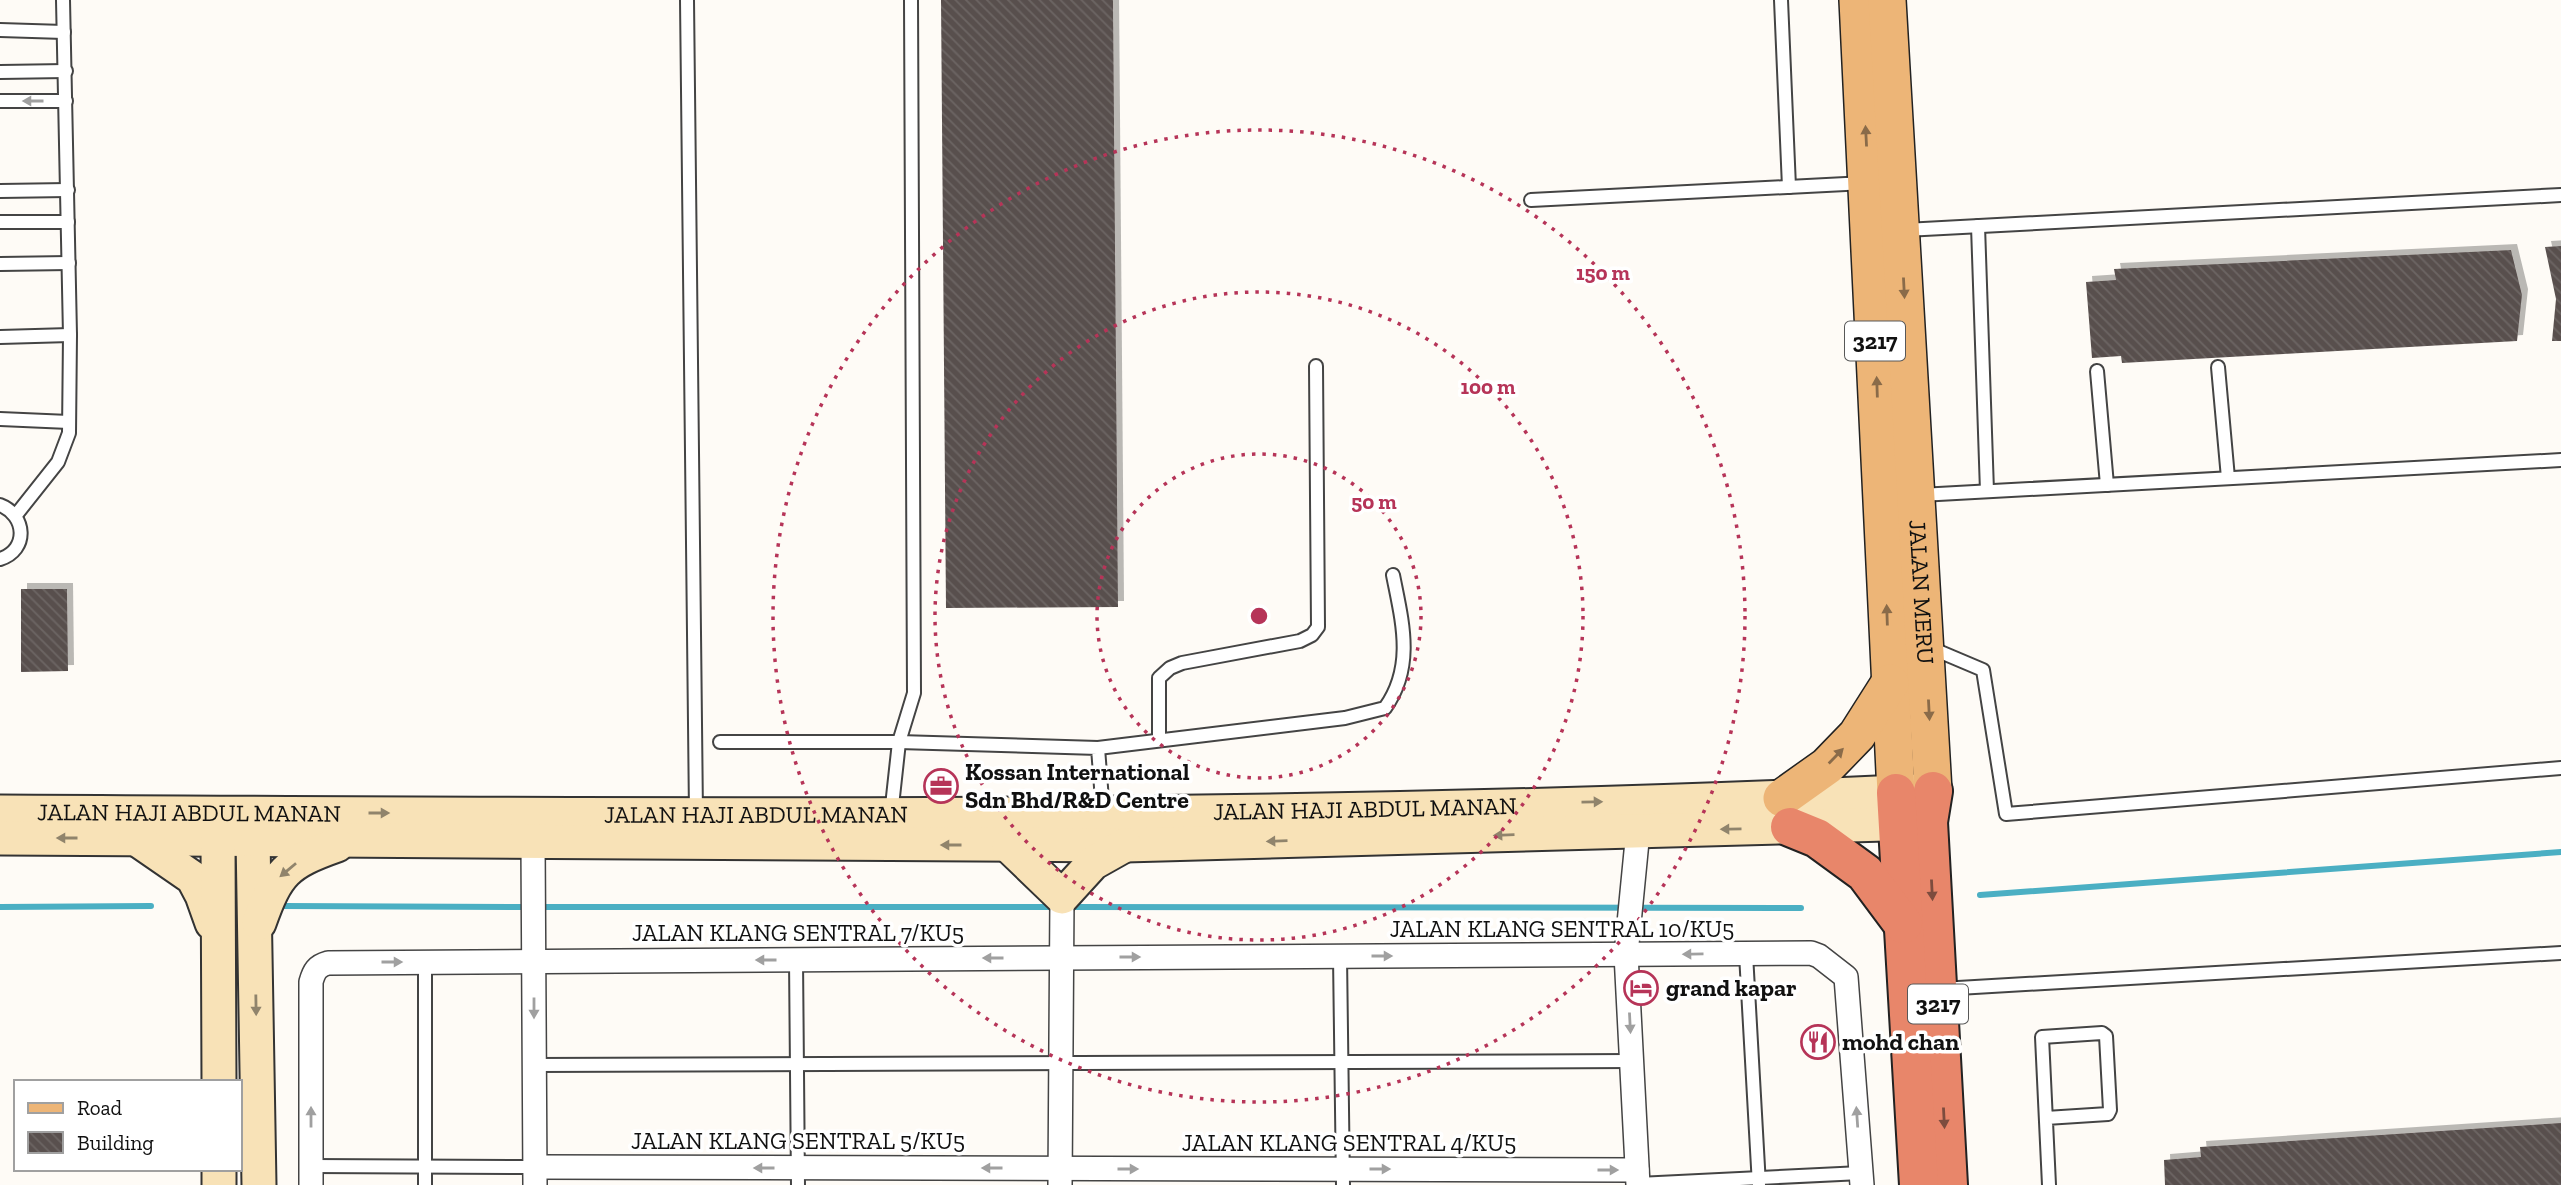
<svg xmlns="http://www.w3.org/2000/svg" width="2561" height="1185" font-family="'Zilla Slab',serif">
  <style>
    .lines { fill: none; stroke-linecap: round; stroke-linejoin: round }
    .stream { stroke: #4bafc3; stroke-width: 6 }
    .building { fill: url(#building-back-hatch); filter: url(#shadow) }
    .lane-casing { stroke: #444; stroke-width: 16 }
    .street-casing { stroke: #444; stroke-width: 26 }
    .secondary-casing { stroke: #333; stroke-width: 37 }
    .primary-casing { stroke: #222; stroke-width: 40 }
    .highway-casing { stroke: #222; stroke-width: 42 }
    .lane { stroke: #fff; stroke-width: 12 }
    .street { stroke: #fff; stroke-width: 23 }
    .secondary { stroke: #f8e2b7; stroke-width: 33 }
    .primary { stroke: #edb577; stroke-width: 37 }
    .highway { stroke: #e8866a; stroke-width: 38 }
    .oneway { fill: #a0a0a0 }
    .oneway2 { fill: #8a6b49 }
    .oneway3 { fill: #90846c }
    .oneway4 { fill: #7c4c3e }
    .ring { fill: none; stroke: #b63458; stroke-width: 3.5; stroke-dasharray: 3.5 7 }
    .labels { text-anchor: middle; stroke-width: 7; stroke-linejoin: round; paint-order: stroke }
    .shield { fill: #fff; stroke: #585858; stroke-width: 2 }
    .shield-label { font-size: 23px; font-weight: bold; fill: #111 }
    .street-label { font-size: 24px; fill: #111; stroke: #fff }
    .poi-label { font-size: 24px; font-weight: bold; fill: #111; stroke: #fff; text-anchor: start }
    .centre { fill: #b63458; stroke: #fff; stroke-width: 3.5 }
    .ring-label { font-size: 21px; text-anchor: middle; font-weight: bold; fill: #b63458; stroke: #fff; stroke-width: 7; stroke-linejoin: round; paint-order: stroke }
  </style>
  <defs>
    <pattern id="building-back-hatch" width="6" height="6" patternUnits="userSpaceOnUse" patternTransform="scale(1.75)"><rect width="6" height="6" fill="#59504e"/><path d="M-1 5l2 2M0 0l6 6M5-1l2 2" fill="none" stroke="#6c6563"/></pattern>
    <filter id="shadow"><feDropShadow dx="6" dy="-6" stdDeviation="0" flood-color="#0004"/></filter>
  </defs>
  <rect width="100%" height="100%" fill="#fefbf6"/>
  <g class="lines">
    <g class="stream">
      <polyline points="1980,895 2561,852"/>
      <polyline points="283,906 528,907"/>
      <polyline points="0,907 151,906"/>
      <polyline points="539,907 1057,907"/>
      <polyline points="1068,907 1801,908"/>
    </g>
  </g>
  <g class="building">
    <polygon points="941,0 1113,0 1118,607 946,608"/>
    <polygon points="2561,246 2561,341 2552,341 2556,299 2545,247"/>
    <polygon points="2511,250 2522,295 2517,341 2122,363 2121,356 2092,358 2086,282 2116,280 2114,269"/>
    <polygon points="21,589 67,589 68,671 21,672"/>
    <polygon points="2561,1123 2561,1185 2165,1185 2164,1160 2201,1157 2200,1147"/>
  </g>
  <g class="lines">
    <g class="lane-casing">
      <g id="lane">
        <polyline points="687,0 696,814"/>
        <polyline points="1781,0 1789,187"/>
        <polyline points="0,30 64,32"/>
        <polyline points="0,72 66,71"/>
        <polyline points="0,101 66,101"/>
        <polyline points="0,191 68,190"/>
        <polyline points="1531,200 1865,183"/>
        <polyline points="0,222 68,222"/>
        <polyline points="1978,226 1987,491"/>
        <polyline points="1905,230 2561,195"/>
        <polyline points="0,264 69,263"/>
        <polyline points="0,337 70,335"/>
        <polyline points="2218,367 2228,478"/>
        <polyline points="2097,371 2107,485"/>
        <polyline points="0,419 69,422"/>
        <polyline points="1920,495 2561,460"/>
        <path d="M 0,505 C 26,515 29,550 0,559"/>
        <polyline points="16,515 58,462 69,433 70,335 63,0"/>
        <polyline points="1931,648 1983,670 2006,814 2561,768"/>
        <polyline points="1159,740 1159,678 1170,668 1182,663 1300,641 1312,635 1318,627 1316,366"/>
        <polyline points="720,742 899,742 1098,748 1103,813"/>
        <path d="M 1098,748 L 1345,718 L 1385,708 C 1415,666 1402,621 1393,575"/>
        <polyline points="891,815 899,742 914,693 911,0"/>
        <polyline points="1746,954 1759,1185"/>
        <polyline points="1340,956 1343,1185"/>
        <polyline points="796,959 798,1185"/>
        <polyline points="1941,989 2561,953"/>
        <polyline points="535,1065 1632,1061"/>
        <polyline points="2046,1118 2108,1114 2110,1110 2106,1036 2102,1033 2042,1037 2049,1185"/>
        <polyline points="311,1166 535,1167"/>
        <polyline points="1638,1184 1861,1173"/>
        <polyline points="425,1185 425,962"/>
      </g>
    </g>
    <g class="street-casing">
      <g id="street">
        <polyline points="533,842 535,1185"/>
        <polyline points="535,1167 1637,1170"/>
        <path d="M 311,1185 L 311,982 C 314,971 317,966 328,963 L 1811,953 L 1819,956 L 1846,977 L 1862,1185"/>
        <polyline points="1060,1185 1062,897"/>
        <polyline points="1638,1185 1626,954 1638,831"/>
      </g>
    </g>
    <g class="secondary-casing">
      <g id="secondary">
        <path id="s1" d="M 0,812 C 640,815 1281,822 1920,791"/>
        <polyline points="242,821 253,839 259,1185"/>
        <polyline points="0,838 1125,845 1922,823"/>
        <polyline points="135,838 193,878 202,895 212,923"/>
        <polyline points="1009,846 1062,897 1093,863 1125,845"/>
        <path d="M 259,923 C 277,872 286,863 337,845"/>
        <polyline points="219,1082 218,840 230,823"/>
        <polyline points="219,1169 219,1185"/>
      </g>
    </g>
    <g class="primary-casing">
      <g id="primary">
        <polyline points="1858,0 1896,793"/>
        <path id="s2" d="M 1887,0 L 1933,791"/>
        <polyline points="1782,798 1827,766 1857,735 1890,683"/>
      </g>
    </g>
    <g class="highway-casing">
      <g id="highway">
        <polyline points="1933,791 1928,822 1948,1185"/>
        <polyline points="1896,793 1919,1185"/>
        <polyline points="1790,827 1817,838 1865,873 1903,924"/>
      </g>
    </g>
    <use href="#lane" class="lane"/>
    <use href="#street" class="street"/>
    <use href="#secondary" class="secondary"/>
    <use href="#primary" class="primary"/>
    <use href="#highway" class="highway"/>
  </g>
  <defs><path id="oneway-solid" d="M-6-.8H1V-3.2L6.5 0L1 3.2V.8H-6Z" transform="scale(1.75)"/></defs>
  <g class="oneway">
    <use href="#oneway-solid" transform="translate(33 101) rotate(180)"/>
    <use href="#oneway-solid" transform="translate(1693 954) rotate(179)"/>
    <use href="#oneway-solid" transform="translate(1382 956)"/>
    <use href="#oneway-solid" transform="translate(1130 957)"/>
    <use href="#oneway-solid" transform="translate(993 958) rotate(180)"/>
    <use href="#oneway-solid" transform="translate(766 960) rotate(180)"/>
    <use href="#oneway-solid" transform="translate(392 962)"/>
    <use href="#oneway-solid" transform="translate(534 1008) rotate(90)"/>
    <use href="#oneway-solid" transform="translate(1630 1023) rotate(87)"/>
    <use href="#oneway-solid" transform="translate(311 1117) rotate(-90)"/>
    <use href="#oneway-solid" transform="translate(1857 1117) rotate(-94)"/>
    <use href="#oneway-solid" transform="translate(764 1168) rotate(-180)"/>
    <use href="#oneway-solid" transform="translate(992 1168) rotate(-180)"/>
    <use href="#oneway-solid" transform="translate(1128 1169)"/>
    <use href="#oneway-solid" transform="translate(1380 1169)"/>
    <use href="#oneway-solid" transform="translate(1608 1170)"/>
  </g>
  <g class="oneway2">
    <use href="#oneway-solid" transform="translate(1866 136) rotate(-93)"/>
    <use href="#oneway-solid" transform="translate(1904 288) rotate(87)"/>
    <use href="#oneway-solid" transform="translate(1877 387) rotate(-92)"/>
    <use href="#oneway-solid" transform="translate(1887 615) rotate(-92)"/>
    <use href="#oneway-solid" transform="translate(1929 710) rotate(87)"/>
    <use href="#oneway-solid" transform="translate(1836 756) rotate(-46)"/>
  </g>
  <g class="oneway3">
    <use href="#oneway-solid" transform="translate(1592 802) rotate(-1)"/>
    <use href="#oneway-solid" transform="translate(379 813)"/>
    <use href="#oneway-solid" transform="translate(1731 829) rotate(179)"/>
    <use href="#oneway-solid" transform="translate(1504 835) rotate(178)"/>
    <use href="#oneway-solid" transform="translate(67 838) rotate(180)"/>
    <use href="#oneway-solid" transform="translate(1277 841) rotate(178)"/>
    <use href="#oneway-solid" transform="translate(951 845) rotate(-180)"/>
    <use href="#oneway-solid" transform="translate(288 870) rotate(140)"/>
    <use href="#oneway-solid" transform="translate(256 1005) rotate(89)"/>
  </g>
  <g class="oneway4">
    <use href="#oneway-solid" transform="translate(1932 890) rotate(87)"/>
    <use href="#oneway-solid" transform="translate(1944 1118) rotate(87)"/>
  </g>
  <g class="ring">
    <circle cx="1259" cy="616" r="162"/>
    <circle cx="1259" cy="616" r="324"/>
    <circle cx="1259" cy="616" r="486"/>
  </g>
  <defs>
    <g id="office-ring" transform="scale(1.75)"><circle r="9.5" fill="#fff" stroke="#b63458" stroke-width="1.5"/><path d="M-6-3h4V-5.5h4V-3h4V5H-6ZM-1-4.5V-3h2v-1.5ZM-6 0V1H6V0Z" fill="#b63458"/></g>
    <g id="hotel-ring" transform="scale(1.75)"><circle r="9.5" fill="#fff" stroke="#b63458" stroke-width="1.5"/><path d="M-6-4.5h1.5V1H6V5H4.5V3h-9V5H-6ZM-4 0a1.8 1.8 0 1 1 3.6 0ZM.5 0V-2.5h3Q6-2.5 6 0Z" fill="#b63458"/></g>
    <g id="restaurant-ring" transform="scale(1.75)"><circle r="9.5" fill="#fff" stroke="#b63458" stroke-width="1.5"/><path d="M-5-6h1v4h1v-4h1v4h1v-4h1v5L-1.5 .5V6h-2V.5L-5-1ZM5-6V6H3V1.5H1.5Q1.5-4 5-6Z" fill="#b63458"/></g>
  </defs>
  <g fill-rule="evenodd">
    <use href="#office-ring" x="941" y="786"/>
    <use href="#hotel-ring" x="1641" y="988"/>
    <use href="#restaurant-ring" x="1818" y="1042"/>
  </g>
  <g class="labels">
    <g class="shield">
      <rect x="1845" y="321.5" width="60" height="39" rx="5"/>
      <rect x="1908" y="984.5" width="60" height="39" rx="5"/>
    </g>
    <g class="shield-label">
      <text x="1875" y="349">3217</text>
      <text x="1938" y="1012">3217</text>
    </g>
    <g class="street-label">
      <text dy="8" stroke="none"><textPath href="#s2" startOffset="593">JALAN MERU</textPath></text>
      <text dy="8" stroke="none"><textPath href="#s1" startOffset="1365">JALAN HAJI ABDUL MANAN</textPath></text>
      <text dy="8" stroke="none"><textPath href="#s1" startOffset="189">JALAN HAJI ABDUL MANAN</textPath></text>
      <text dy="8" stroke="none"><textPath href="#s1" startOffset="756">JALAN HAJI ABDUL MANAN</textPath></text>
      <text x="1562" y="937">JALAN KLANG SENTRAL 10/KU5</text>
      <text x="798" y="941">JALAN KLANG SENTRAL 7/KU5</text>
      <text x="798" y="1149">JALAN KLANG SENTRAL 5/KU5</text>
      <text x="1349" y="1151">JALAN KLANG SENTRAL 4/KU5</text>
    </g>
    <g class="poi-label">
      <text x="965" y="780">Kossan International<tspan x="965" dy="28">Sdn Bhd/R&amp;D Centre</tspan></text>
      <text x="1666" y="996">grand kapar</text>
      <text x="1842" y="1050">mohd chan</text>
    </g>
  </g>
  <circle cx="1259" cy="616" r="10" class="centre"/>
  <g class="ring-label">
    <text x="1603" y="280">150 m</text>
    <text x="1488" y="394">100 m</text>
    <text x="1374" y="509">50 m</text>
  </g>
  <rect x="14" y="1080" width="228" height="91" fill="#ffffff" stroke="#a0a0a0" stroke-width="2"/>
  <rect x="28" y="1103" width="35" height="10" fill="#edb577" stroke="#a0a0a0" stroke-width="2"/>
  <text x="77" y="1115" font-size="21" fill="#111111">Road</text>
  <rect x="28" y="1132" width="35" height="21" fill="url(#building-back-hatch)" stroke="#a0a0a0" stroke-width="2"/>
  <text x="77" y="1150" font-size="21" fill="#111111">Building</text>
</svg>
